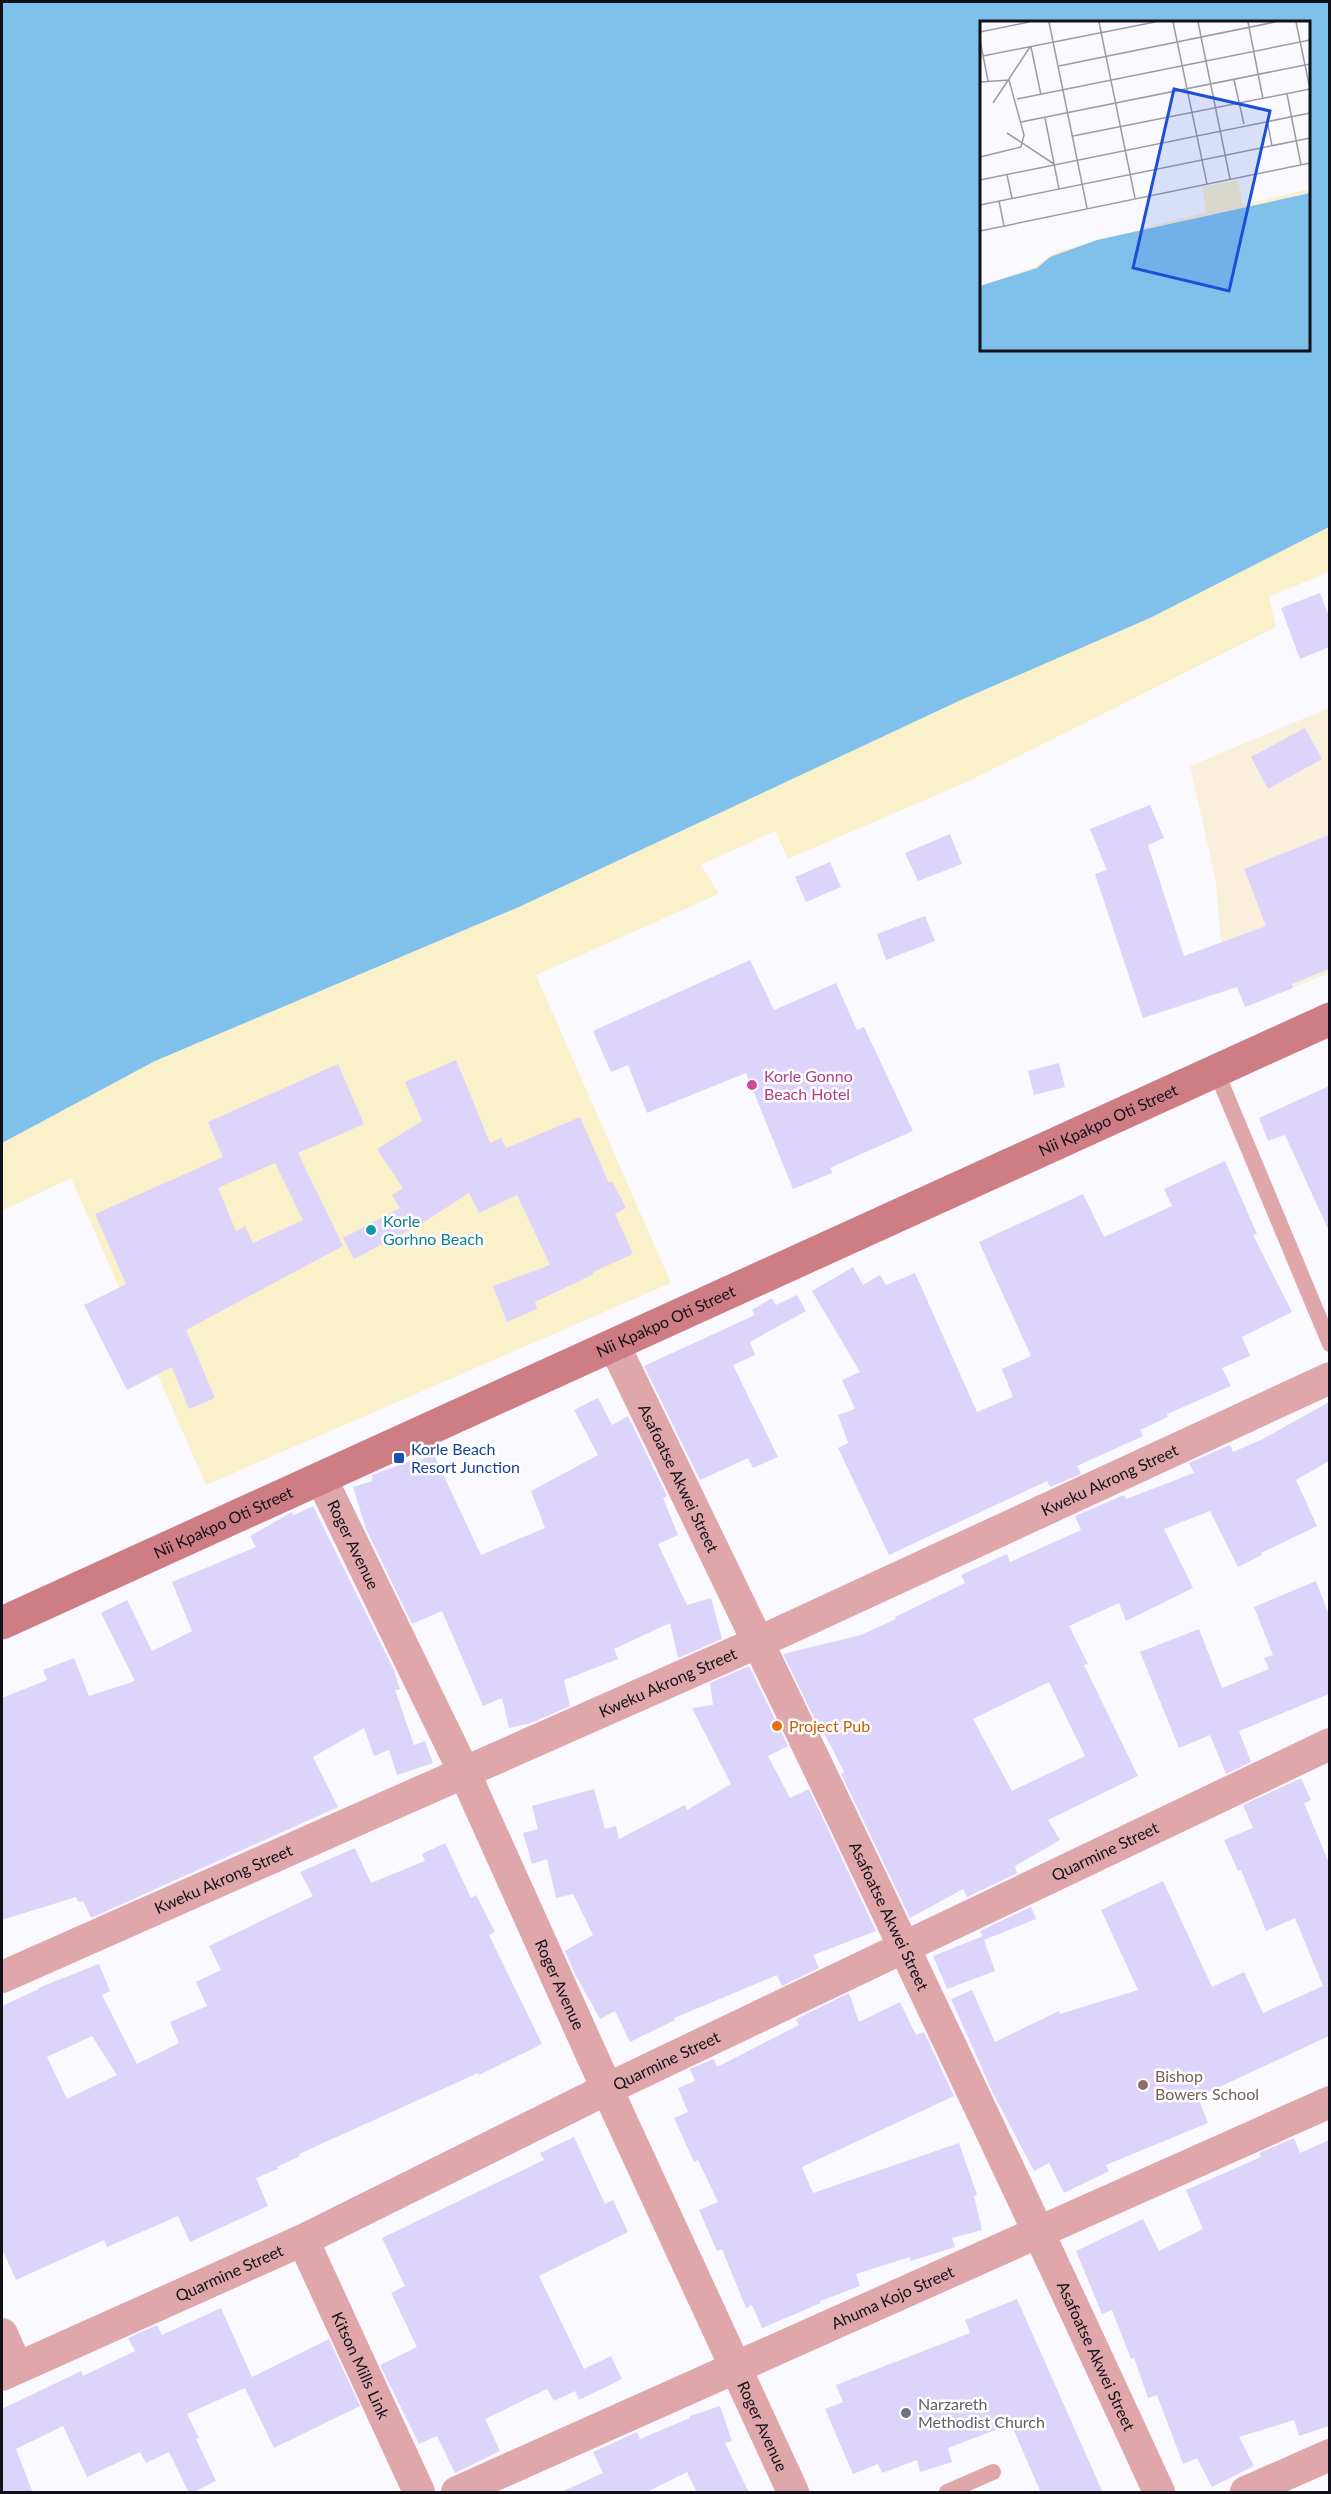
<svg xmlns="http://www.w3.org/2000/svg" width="1331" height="2494" font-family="Lato,sans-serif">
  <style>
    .education { fill: #f9efda }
    .sand { fill: #faf1cb }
    .water { fill: #80c1eb; fill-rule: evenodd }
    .building { fill: #ddd4fb; fill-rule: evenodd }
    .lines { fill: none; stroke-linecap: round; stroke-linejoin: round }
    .service { stroke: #e0a7ab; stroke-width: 16 }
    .minor { stroke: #e0a7ab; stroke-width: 32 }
    .secondary { stroke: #cf7d85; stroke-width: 33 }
    .hotel-dot { fill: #d1479c; stroke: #fff; stroke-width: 2 }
    .culture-dot { fill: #0f9aa8; stroke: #fff; stroke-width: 2 }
    .transit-dot { fill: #1a4fb4; stroke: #fff; stroke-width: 2 }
    .food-dot { fill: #e8710a; stroke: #fff; stroke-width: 2 }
    .education-dot { fill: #8d6e63; stroke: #fff; stroke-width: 2 }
    .worship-dot { fill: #6b7280; stroke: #fff; stroke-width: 2 }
    .labels { text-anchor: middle; stroke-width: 5; stroke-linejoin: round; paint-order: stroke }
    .hotel-label { font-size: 16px; fill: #b23c85; stroke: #fff; text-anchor: start }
    .street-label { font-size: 16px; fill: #121019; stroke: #fff }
    .culture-label { font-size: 16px; fill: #0d838f; stroke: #fff; text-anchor: start }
    .transit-label { font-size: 16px; fill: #164399; stroke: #fff; text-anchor: start }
    .food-label { font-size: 16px; fill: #c56008; stroke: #fff; text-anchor: start }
    .education-label { font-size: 16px; fill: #785e54; stroke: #fff; text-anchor: start }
    .worship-label { font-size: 16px; fill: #5b616d; stroke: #fff; text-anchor: start }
    .inset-road { fill: none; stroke: #9d9ca3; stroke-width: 1.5 }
    .view { fill: #1d4ed8; fill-opacity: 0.15; stroke: #1d4ed8; stroke-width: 3 }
    .inset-edge { fill: none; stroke: #121019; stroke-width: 3 }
  </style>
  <rect width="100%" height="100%" fill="#faf9ff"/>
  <polygon class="education" points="1329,708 1329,973 1245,1007 1221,943 1216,882 1190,766"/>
  <polygon class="sand" points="1329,527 1329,572 1269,597 1276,627 969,781 788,859 775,831 701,865 719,894 536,975 671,1283 206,1485 71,1178 2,1211 2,1143 155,1061 519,907 961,700 1150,618"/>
  <path class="water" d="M 2,2 L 1329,2 L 1329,527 L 1150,618 L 961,700 L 519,907 L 155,1061 L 2,1143 ZM 982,22 L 1308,22 L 1308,350 L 982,350 Z"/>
  <g class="building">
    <polygon points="1320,593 1329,617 1329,647 1300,659 1281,608"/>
    <polygon points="1305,728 1322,759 1268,789 1251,757"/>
    <polygon points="1150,805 1164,838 1148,845 1184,956 1266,926 1244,869 1329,835 1329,969 1292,984 1293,988 1245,1007 1237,987 1143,1018 1095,874 1107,870 1090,829"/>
    <polygon points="950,834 962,864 918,881 905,853"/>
    <polygon points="830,862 841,887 806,902 795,877"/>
    <polygon points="925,916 935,941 886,960 877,934"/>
    <polygon points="750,960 774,1010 836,983 857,1030 864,1027 913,1131 830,1168 832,1173 793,1189 746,1073 647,1113 628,1065 611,1072 593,1031"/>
    <polygon points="456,1060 490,1143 501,1138 506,1148 580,1117 609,1183 612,1181 626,1208 615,1214 633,1254 593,1272 594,1274 535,1302 537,1309 507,1322 493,1286 550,1265 517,1195 479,1213 469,1193 421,1224 354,1259 343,1238 400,1208 392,1195 403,1188 377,1149 422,1121 405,1082"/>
    <polygon points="1059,1063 1065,1087 1034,1095 1028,1071"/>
    <path d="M 338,1064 L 364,1124 L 298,1153 L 343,1246 L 186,1330 L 215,1398 L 189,1409 L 172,1367 L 127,1390 L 84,1305 L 126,1284 L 95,1214 L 223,1157 L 208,1122 ZM 275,1163 L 303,1220 L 253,1243 L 245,1226 L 236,1231 L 218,1188 Z"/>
    <polygon points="1329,1086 1329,1231 1285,1135 1268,1141 1259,1118"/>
    <polygon points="1225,1161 1257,1234 1253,1235 1292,1312 1242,1337 1250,1356 1222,1368 1231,1386 1167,1414 1168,1417 1140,1430 1143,1436 1077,1466 1081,1474 1050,1487 1047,1481 889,1555 838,1448 848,1443 838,1415 855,1409 842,1380 860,1372 812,1291 853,1267 863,1285 880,1275 886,1285 915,1273 977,1412 1013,1397 1002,1369 1031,1356 979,1242 1083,1194 1104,1237 1172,1206 1164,1189"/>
    <polygon points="797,1295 806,1311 750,1342 755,1355 733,1365 778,1457 753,1468 748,1458 700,1480 644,1366 755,1315 752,1310 772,1298 776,1305"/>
    <polygon points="598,1398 612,1425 628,1416 667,1496 663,1498 678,1535 658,1544 687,1605 711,1598 722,1639 678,1658 670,1623 614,1649 618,1659 564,1680 570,1706 531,1723 509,1728 502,1698 483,1706 442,1611 412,1624 366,1529 353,1487 372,1481 372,1475 418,1458 419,1460 434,1455 481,1555 545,1528 531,1491 598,1455 574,1410"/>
    <path d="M 1329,1402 L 1329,1461 L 1296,1480 L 1317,1526 L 1261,1553 L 1262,1555 L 1238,1567 L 1210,1511 L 1164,1529 L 1193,1588 L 1126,1621 L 1119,1603 L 1069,1626 L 1088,1664 L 1084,1665 L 1138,1776 L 1048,1820 L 1060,1840 L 1015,1866 L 1017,1873 L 967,1897 L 963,1889 L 910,1918 L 841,1774 L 844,1772 L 822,1729 L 820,1730 L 783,1654 L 861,1635 L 896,1619 L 895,1617 L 965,1583 L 961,1575 L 1007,1554 L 1010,1562 L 1081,1530 L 1075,1516 L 1124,1495 L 1126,1499 L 1194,1473 L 1189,1463 L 1230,1445 L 1233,1452 L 1263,1439 ZM 1049,1682 L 1085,1756 L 1012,1791 L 973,1719 Z"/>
    <polygon points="313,1506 393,1668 400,1689 395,1690 414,1745 425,1741 433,1763 397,1775 389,1750 374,1756 364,1728 313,1757 338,1807 91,1918 83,1901 78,1902 76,1897 2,1920 2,1698 47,1680 43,1670 74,1658 89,1696 135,1681 101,1613 127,1600 152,1651 192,1631 172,1582 256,1547 250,1536 292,1512 294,1515"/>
    <polygon points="1316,1581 1329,1615 1329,1694 1239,1731 1251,1762 1226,1774 1210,1735 1179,1748 1140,1652 1199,1629 1222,1688 1269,1669 1264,1658 1273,1655 1254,1607"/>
    <polygon points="749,1666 788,1746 768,1756 790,1798 809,1789 876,1931 813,1955 819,1968 782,1986 777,1975 674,2018 675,2020 630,2042 615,2011 600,2019 575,1974 565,1951 593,1935 573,1894 556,1898 547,1859 532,1864 523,1833 538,1829 532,1806 594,1789 605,1829 616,1826 619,1839 685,1805 687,1810 731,1784 692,1708 713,1705 710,1683"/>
    <polygon points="1301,1778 1311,1800 1304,1803 1329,1863 1329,2036 1198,2097 1208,2123 1106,2165 1109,2171 1064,2193 1049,2163 1034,2171 993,2093 951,1999 972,1990 995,2042 1059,2011 1060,2014 1138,1990 1101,1910 1163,1881 1212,1987 1244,1972 1263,2013 1323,1986 1295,1918 1266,1931 1241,1870 1238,1871 1224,1840 1253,1828 1243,1805"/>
    <path d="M 445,1843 L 471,1898 L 476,1895 L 495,1932 L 489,1935 L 542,2044 L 479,2075 L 478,2073 L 299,2154 L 300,2156 L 277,2167 L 278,2169 L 256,2178 L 268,2206 L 190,2242 L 178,2216 L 107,2247 L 104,2240 L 16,2280 L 2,2249 L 2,2006 L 39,1989 L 38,1988 L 99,1964 L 110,1991 L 102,1995 L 137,2064 L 179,2043 L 170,2022 L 207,2006 L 196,1982 L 221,1970 L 209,1946 L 313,1896 L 300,1872 L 355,1848 L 371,1883 L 425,1861 L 422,1854 ZM 92,2036 L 117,2075 L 67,2099 L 47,2057 Z"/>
    <polygon points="1031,1907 1036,1919 984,1940 995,1971 947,1989 933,1956 983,1936 980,1931"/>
    <polygon points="849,1993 859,2022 900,2002 916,2035 924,2032 954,2096 802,2167 813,2193 959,2143 977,2195 974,2196 982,2230 952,2238 955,2247 911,2261 910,2257 856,2274 860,2286 820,2301 821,2303 762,2328 752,2305 746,2308 722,2249 717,2251 699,2210 718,2202 698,2160 694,2162 674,2118 688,2112 678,2088 695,2081 690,2069 714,2059 717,2067 799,2025 796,2019"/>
    <polygon points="574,2137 605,2204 613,2200 628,2232 539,2276 584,2369 611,2356 622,2379 579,2400 575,2391 554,2401 547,2389 485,2419 500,2451 455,2473 437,2436 419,2444 380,2365 417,2347 391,2293 405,2286 382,2238 544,2160 540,2153"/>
    <polygon points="1294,2138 1300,2153 1329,2140 1329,2426 1299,2436 1294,2420 1239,2437 1254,2466 1212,2487 1197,2458 1183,2464 1157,2395 1148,2398 1134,2358 1131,2359 1112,2310 1102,2314 1076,2251 1143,2219 1159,2251 1203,2229 1186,2190 1261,2157 1259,2153"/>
    <polygon points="1017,2299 1103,2493 1041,2493 1011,2424 948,2448 952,2462 920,2472 917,2460 882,2473 878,2464 853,2474 825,2409 843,2402 836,2385 970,2333 965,2320"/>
    <polygon points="221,2308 252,2377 329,2339 360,2406 274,2448 245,2388 187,2414 199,2438 196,2439 216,2481 192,2493 189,2493 169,2452 146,2463 140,2452 87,2477 63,2426 16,2449 33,2493 2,2493 2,2409 81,2371 83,2376 135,2351 128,2338 157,2325 162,2335"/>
    <polygon points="720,2406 732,2441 725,2443 749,2493 697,2493 687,2472 645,2493 559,2493 603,2473 593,2452 637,2432 640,2439 690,2418 690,2416"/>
  </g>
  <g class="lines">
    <g class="service">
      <polyline points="1216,1071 1330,1344"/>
      <polyline points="947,2492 993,2472"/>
    </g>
    <g class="minor">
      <path id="s1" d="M 614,1345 C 799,1725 982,2107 1159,2492"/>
      <path id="s2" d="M 321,1478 L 465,1774 L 607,2089 L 793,2492"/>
      <path id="s3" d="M 2,1977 L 759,1642 L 1330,1378"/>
      <path id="s4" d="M 303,2240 L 419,2492"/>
      <polyline points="2,2334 17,2368"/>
      <path id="s5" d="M 2,2375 L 303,2240 L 607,2089 L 1330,1744"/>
      <path id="s6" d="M 457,2492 L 1330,2102"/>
      <polyline points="1246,2492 1330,2455"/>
    </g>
    <path class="secondary" id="s7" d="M 2,1623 L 1330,1019"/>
  </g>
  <circle class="hotel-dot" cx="752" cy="1085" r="6"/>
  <circle class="culture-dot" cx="371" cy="1230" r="6"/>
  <rect class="transit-dot" x="393" y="1452" width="12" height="12" rx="3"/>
  <circle class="food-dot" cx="777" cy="1726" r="6"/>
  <circle class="education-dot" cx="1143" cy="2085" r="6"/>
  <circle class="worship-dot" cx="906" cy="2413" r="6"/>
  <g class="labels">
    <g class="hotel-label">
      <text x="764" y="1082">Korle Gonno<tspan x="764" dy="18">Beach Hotel</tspan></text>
    </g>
    <g class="street-label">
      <text dy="6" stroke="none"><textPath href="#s7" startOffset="1215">Nii Kpakpo Oti Street</textPath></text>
      <text dy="6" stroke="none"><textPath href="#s7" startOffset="729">Nii Kpakpo Oti Street</textPath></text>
      <text dy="6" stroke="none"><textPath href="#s1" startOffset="148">Asafoatse Akwei Street</textPath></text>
      <text dy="6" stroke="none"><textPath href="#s3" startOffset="1214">Kweku Akrong Street</textPath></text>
      <text dy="6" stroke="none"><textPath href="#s7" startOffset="243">Nii Kpakpo Oti Street</textPath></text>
      <text dy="6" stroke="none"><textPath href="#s2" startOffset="74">Roger Avenue</textPath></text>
      <text dy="6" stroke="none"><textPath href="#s3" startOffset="728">Kweku Akrong Street</textPath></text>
      <text dy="6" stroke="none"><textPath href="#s5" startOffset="1221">Quarmine Street</textPath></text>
      <text dy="6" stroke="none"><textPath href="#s3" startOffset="242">Kweku Akrong Street</textPath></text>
      <text dy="6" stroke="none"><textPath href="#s1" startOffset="634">Asafoatse Akwei Street</textPath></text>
      <text dy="6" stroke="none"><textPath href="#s2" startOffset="560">Roger Avenue</textPath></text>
      <text dy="6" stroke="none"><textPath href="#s5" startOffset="735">Quarmine Street</textPath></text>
      <text dy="6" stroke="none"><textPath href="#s5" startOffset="249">Quarmine Street</textPath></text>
      <text dy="6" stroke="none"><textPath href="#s6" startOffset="477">Ahuma Kojo Street</textPath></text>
      <text dy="6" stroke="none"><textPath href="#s1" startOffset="1120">Asafoatse Akwei Street</textPath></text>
      <text dy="6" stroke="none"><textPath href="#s4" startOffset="138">Kitson Mills Link</textPath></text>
      <text dy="6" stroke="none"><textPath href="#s2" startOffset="1046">Roger Avenue</textPath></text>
    </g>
    <g class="culture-label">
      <text x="383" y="1227">Korle<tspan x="383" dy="18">Gorhno Beach</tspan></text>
    </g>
    <g class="transit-label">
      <text x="411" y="1455">Korle Beach<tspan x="411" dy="18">Resort Junction</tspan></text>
    </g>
    <g class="food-label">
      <text x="789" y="1732">Project Pub</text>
    </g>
    <g class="education-label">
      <text x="1155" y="2082">Bishop<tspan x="1155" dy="18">Bowers School</tspan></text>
    </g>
    <g class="worship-label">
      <text x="918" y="2410">Narzareth<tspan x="918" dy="18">Methodist Church</tspan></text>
    </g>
  </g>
  <g transform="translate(980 21)">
    <rect width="330" height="330" fill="#faf9ff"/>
    <path d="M 258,159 L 263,184 L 330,168 L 330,172 L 118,219 L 113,224 L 70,236 L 57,247 L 0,265 L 54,246 L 71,234 L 82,229 L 226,191 L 222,166 Z" fill="#faf1cb"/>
    <path d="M 330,172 L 330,329 L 0,329 L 0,265 L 57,247 L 70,236 L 117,219 Z" fill="#80c1eb"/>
    <path class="inset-road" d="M 69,1 L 107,187M 119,1 L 155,177M 193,1 L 227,163M 218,1 L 250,158M 268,1 L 283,78M 316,1 L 330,68M 0,11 L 49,1M 0,19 L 8,60M 51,26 L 61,74M 3,35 L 175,1M 79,45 L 295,1M 254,59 L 264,103M 0,61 L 29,59 L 44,114 L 41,126 L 0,136M 307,73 L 321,144M 37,78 L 330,19M 13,82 L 50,26M 65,97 L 79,168M 287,99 L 292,125M 41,101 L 330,43M 27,112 L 74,143M 93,115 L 330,68M 27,154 L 32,177M 0,159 L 330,92M 19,180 L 24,205M 0,184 L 330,117M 0,210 L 330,142"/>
    <path class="view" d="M 194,68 L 290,90 L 249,270 L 153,247 Z"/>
    <rect width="330" height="330" class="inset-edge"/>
  </g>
  <rect width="1331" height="2494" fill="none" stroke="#121019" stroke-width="6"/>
</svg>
